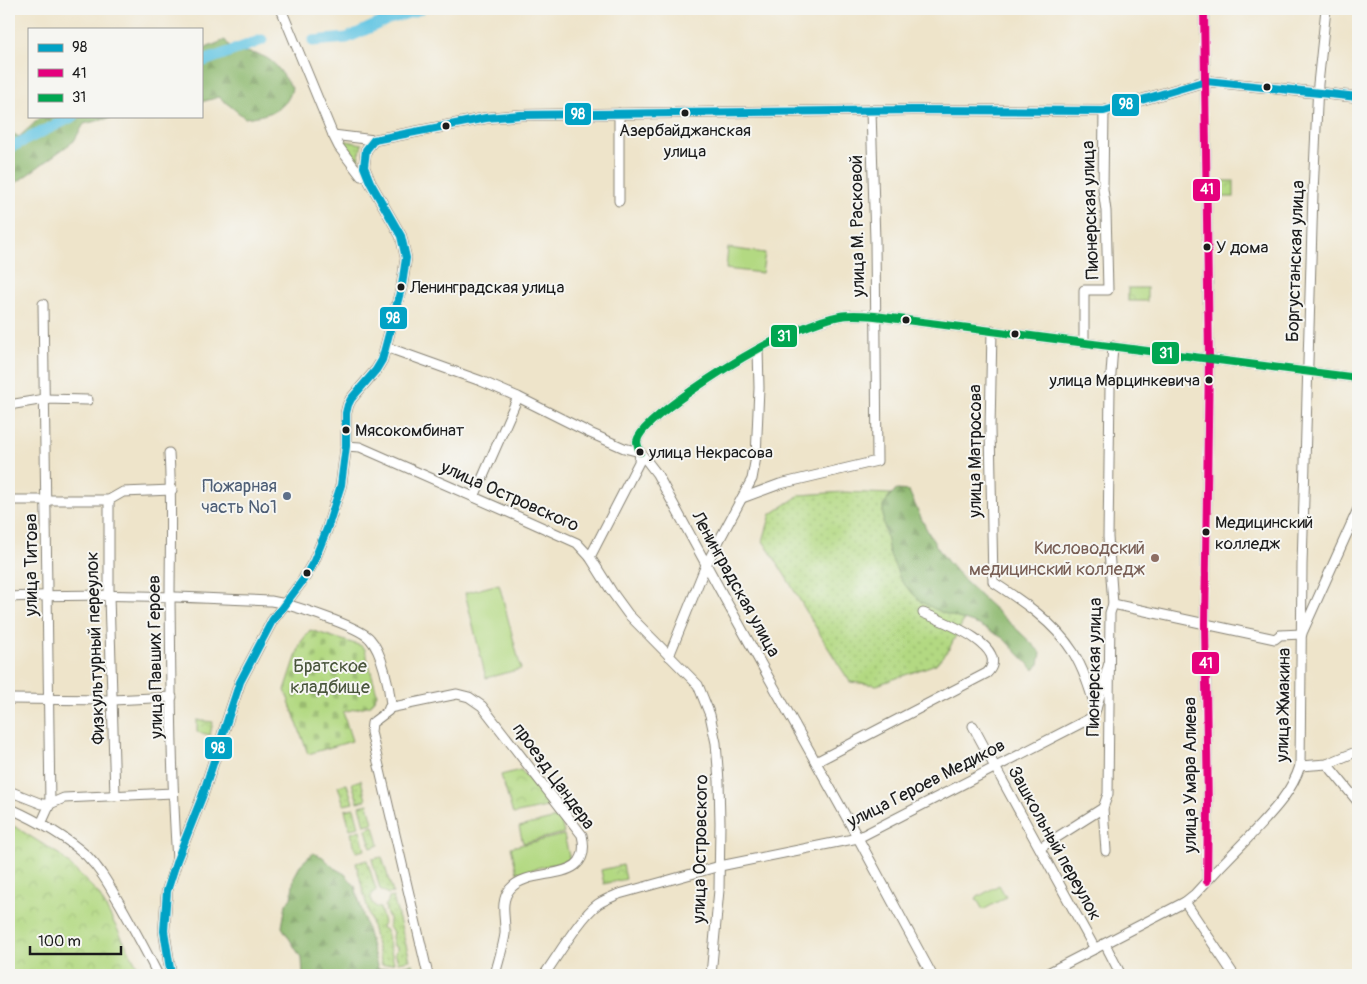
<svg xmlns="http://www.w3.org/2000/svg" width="1367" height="984" font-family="Pangolin,sans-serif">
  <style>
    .grass { fill: url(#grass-dots); stroke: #687a4f }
    .forest { fill: url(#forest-firs); stroke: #556a46 }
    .cemetery { fill: url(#cemetery-stones); stroke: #687a4f }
    .park { fill: url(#park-crowns); stroke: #687a4f }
    .garden { fill: #b3d982; stroke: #687a4f }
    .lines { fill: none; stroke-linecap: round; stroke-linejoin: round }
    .river { stroke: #65c6e3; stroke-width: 11 }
    .minor-casing { stroke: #858073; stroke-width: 11 }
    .major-casing { stroke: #858073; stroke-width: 12 }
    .minor { stroke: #fff; stroke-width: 9 }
    .major { stroke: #fff; stroke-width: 10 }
    .bus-1-casing { stroke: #f6f6f2; stroke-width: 11 }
    .bus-2-casing { stroke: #f6f6f2; stroke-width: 11 }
    .bus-3-casing { stroke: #f6f6f2; stroke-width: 11 }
    .bus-1 { stroke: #01a2c5; stroke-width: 8 }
    .bus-2 { stroke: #e5007d; stroke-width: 8 }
    .bus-3 { stroke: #00a651; stroke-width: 8 }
    .bus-dot { fill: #1c1c1c; stroke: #f6f6f2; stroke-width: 2 }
    .service-dot { fill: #5c6f8a; stroke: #f6f6f2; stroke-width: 2 }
    .education-dot { fill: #8d6e63; stroke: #f6f6f2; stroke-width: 2 }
    .labels { text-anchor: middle; stroke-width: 4; stroke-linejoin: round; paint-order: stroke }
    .bus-label { font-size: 17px; fill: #1c1c1c; stroke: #f6f6f2; text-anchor: start }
    .street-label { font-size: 18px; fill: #1c1c1c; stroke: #f6f6f2 }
    .service-label { font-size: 18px; fill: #4e5e75; stroke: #f6f6f2; text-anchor: end }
    .education-label { font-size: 18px; fill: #785e54; stroke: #f6f6f2; text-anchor: end }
    .park-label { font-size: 18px; fill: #49553b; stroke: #f6f6f2 }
    .line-badge { stroke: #f6f6f2; stroke-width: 2 }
    .badge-label { font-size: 14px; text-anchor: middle; font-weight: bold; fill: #fff }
  </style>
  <defs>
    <pattern id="grass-dots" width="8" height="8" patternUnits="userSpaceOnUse" patternTransform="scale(1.25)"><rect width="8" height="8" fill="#b3d982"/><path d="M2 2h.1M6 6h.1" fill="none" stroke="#99ba70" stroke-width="1.8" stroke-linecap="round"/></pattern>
    <pattern id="forest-firs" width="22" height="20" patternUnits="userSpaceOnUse" patternTransform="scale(1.25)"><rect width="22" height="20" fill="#8eb970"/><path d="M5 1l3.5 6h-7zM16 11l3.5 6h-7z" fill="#7a9e60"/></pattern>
    <pattern id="cemetery-stones" width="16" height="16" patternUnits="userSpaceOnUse" patternTransform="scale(1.25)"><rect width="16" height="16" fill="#b3d982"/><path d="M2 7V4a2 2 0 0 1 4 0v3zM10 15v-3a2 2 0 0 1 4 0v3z" fill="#99ba70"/></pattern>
    <pattern id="park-crowns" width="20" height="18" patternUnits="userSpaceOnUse" patternTransform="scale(1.25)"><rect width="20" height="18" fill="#b3d982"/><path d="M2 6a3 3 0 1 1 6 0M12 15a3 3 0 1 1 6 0" fill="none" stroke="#99ba70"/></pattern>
  </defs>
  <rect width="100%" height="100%" fill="#f6f6f2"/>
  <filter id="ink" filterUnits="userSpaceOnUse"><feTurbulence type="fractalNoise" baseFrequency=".02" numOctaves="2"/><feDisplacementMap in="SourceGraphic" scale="10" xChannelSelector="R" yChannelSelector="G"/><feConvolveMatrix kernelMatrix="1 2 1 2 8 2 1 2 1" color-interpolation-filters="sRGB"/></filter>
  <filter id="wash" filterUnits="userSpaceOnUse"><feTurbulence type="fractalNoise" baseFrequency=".0096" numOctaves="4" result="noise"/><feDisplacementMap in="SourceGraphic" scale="20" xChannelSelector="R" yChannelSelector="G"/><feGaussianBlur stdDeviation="1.12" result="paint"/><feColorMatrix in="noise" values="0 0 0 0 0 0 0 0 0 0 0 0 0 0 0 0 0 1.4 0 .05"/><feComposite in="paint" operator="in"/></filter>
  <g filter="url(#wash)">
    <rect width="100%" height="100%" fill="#eee4ca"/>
    <g class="grass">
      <polygon points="342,140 362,144 357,163 340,144"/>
      <path d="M 843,492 L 891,494 L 883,506 L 921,602 L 964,620 L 949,649 L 936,664 L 877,685 L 850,682 C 819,636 794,587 763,541 L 771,514 L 800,495 Z"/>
      <polygon points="361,780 366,800 358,802 352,783"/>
      <polygon points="347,784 353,803 344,805 338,786"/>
      <polygon points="368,804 373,823 365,825 360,806"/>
      <polygon points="354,808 359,827 350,829 345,810"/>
      <polygon points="374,826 379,845 371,848 366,829"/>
      <polygon points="360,830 365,850 356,852 351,833"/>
      <polygon points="382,857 393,893 388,894 380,889 372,859"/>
      <polygon points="367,860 376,890 371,896 371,901 376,907 380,908 384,923 382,926 382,928 386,930 394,963 382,965 356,863"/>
      <path d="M 393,897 L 410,960 L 398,962 L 395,952 L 397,950 L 397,947 L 394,946 L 392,937 L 393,932 C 386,925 390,924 389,916 L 387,915 L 385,906 L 388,902 L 389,898 Z"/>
    </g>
    <g class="forest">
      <path d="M 225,40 L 233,51 C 270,54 272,58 292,88 C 287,112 266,115 245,118 L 219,97 L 201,102 L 201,50 Z"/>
      <polygon points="42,116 118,116 84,124 74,141 9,188 9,131 19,137"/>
      <path d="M 897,490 L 909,491 C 920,516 930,540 948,562 C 975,595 1011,621 1041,653 L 1039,664 L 1034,670 L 1003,638 L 979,625 L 943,613 L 921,602 L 901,581 L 889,552 L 883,520 L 883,506 L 891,494 Z"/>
      <polygon points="313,853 323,857 334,868 345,874 355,886 378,969 413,964 416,975 303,975 302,959 282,927 286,904 291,898 294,877 301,864"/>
    </g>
    <polygon class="cemetery" points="310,630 362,646 365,649 377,694 371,705 343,712 352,741 308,754 285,690 301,642"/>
    <g class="park">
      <rect x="1215" y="181" width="19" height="16"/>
      <rect x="1128" y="288" width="19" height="13"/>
      <polygon points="197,720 213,722 210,735 197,732"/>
      <polygon points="520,770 521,770 551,806 513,814 501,775"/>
      <polygon points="9,823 60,855 98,893 142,975 9,975"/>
      <polygon points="623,865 626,879 604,884 601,870"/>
    </g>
    <g class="garden">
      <polygon points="728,248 765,253 762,273 726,269"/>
      <polygon points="499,584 521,669 486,678 465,593"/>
      <polygon points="560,817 564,833 523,843 519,827"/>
      <polygon points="564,835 570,860 517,873 511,847"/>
      <polygon points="999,885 1006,897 983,910 976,898"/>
    </g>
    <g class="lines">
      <g class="river">
        <polyline points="313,41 347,38 389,19 421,9"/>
        <polyline points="201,60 204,61 262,40"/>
        <polyline points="9,148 74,116"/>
      </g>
    </g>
  </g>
  <g filter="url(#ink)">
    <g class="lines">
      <g class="minor-casing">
        <g id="minor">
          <polyline points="281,9 333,135 339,147 361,176 366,174"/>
          <polyline points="1204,9 1209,359 1205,624 1208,806 1207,881"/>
          <polyline points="619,113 619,201"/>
          <polyline points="333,135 374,140"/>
          <path d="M 992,330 L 990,428 L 993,582 C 1022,601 1054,622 1073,652 C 1084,670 1090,690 1096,709"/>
          <polyline points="1084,343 1084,290 1108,290 1106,211 1103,189 1104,111"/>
          <polyline points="386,347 481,381 518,397 590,433 624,448 640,452 657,474 725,599 858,838 932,975"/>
          <polyline points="9,405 45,399 88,400"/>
          <polyline points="346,446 360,447 517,516 577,543 590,557 612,592 628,614 698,685 710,715 716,743 719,781 720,823 719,890 711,975"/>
          <path d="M 640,452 C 639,449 637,445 637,441 C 641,419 736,361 758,349 C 778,338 818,320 840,316 C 851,314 863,315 875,316 L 1358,378"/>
          <path d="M 169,453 C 172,501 170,549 170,598 C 171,685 171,773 177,860"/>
          <polyline points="474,497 518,397"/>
          <polyline points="742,498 780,484 877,461 875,241 871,111"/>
          <polyline points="9,500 109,500 123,492 172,490"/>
          <polyline points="109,500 109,596 115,796"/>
          <polyline points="590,557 639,462 640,452"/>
          <path d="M 9,597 C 96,593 183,597 271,601 C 289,604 359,626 370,639 C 382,652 389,686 391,704 L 388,711 L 372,723 L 371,732 L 428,975"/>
          <polyline points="1113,604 1275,639 1280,635 1302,634"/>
          <polyline points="1303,631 1358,509"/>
          <polyline points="669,656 706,565 752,479 756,457 759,388 758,349"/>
          <polyline points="9,699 113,700 172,697"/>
          <path d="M 389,708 L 457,694 L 469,697 L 482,706 L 582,835 C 594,887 531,864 510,889 C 499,902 506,919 505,934 C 503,948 498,962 495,975"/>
          <polyline points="973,726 995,767 1095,949"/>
          <path d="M 816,762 L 987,673 C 1013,647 940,620 923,613"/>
          <polyline points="1327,764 1358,802"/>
          <polyline points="1300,766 1327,764 1358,751"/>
          <polyline points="9,791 42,804 50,804 64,798 173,793"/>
          <path d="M 9,808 C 36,820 65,836 87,856 C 101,870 110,887 120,904 C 133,927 146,951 158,975"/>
          <polyline points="41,824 50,804 43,304"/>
          <polyline points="1040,848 1103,808"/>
          <polyline points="1106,851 1103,808 1108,794 1110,613 1113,604 1108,537 1110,388 1113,346"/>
          <polyline points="1185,902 1234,975"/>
          <polyline points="1105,944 1121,975"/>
          <path d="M 544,975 C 557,957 581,916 598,904 C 604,900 612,897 619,894 L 720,866 L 858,838 L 1087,720 L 1093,716 L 1096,709 L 1109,663"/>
          <path d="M 1044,975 L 1185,902 L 1195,894 C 1212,875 1230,856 1248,838 C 1268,816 1291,795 1300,766 L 1302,565 L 1313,193 L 1318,84 L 1326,9"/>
        </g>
      </g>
      <g class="major-casing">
        <polyline id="major" points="171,975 164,931 167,891 177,860 202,797 240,682 272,621 303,580 314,561 327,529 341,485 346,446 346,413 348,405 351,399 376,370 382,360 402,285 406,258 401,236 370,182 364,167 366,150 374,140 486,118 521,115 913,110 1104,111 1206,81 1358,97"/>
      </g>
      <use href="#minor" class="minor"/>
      <use href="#major" class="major"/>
      <g class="bus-1-casing">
        <polyline id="bus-1" points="171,975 164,931 167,891 177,860 202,797 240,682 272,621 303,580 314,561 327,529 341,485 346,446 346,413 348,405 351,399 376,370 382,360 402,285 406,258 401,236 370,182 364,167 366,150 374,140 486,118 521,115 913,110 1104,111 1206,81 1358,97"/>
      </g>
      <g class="bus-2-casing">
        <polyline id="bus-2" points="1204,9 1209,359 1205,624 1208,806 1207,881"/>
      </g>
      <g class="bus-3-casing">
        <path id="bus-3" d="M 640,452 C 639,449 637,445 637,441 C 641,419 736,361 758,349 C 778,338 818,320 840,316 C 851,314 863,315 875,316 L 1358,378"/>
      </g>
      <use href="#bus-1" class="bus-1"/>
      <use href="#bus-2" class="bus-2"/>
      <use href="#bus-3" class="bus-3"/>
    </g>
  </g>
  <g class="bus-dot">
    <circle cx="1267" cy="87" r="4.5"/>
    <circle cx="685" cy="113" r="4.5"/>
    <circle cx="446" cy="126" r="4.5"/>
    <circle cx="1207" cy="247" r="4.5"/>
    <circle cx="401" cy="287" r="4.5"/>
    <circle cx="906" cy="320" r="4.5"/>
    <circle cx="1015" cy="334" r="4.5"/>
    <circle cx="1209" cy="380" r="4.5"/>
    <circle cx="346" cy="430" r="4.5"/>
    <circle cx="640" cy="452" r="4.5"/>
    <circle cx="1206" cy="532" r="4.5"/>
    <circle cx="307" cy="573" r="4.5"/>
  </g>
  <circle class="service-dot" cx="287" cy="496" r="5"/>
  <circle class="education-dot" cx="1155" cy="558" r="5"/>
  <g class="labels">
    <g class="bus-label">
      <text x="685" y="136" text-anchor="middle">Азербайджанская<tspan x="685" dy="21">улица</tspan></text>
      <text x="1216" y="253">У дома</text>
      <text x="410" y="293">Ленинградская улица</text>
      <text x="1200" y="386" text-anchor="end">улица Марцинкевича</text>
      <text x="355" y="436">Мясокомбинат</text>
      <text x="649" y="458">улица Некрасова</text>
      <text x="1215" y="528">Медицинский<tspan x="1215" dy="21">колледж</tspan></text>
    </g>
    <g class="street-label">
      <text transform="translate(1090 210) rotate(-92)" y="6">Пионерская улица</text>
      <text transform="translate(857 226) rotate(-91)" y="6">улица М. Расковой</text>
      <text transform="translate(1295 261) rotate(-88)" y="6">Боргустанская улица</text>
      <text transform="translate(975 451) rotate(-90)" y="6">улица Матросова</text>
      <text transform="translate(510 496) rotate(24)" y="6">улица Островского</text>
      <text transform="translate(31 565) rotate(-90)" y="6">улица Титова</text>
      <text transform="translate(736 584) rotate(61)" y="6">Ленинградская улица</text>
      <text transform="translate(95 648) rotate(-92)" y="6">Физкультурный переулок</text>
      <text transform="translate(155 657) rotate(-91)" y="6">улица Павших Героев</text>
      <text transform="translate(1094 667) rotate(-89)" y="6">Пионерская улица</text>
      <text transform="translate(1283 705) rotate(-89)" y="6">улица Жмакина</text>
      <text transform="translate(1190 775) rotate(-90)" y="6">улица Умара Алиева</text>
      <text transform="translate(554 776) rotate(54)" y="6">проезд Цандера</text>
      <text transform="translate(926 783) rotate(-27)" y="6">улица Героев Медиков</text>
      <text transform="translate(1055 843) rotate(61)" y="6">Зашкольный переулок</text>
      <text transform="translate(700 849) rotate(-89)" y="6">улица Островского</text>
    </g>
    <g class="service-label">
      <text x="277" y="492">Пожарная<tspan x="277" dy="21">часть №1</tspan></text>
    </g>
    <g class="education-label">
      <text x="1145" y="554">Кисловодский<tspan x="1145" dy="21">медицинский колледж</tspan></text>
    </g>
    <g class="park-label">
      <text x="330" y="672">Братское<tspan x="330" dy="21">кладбище</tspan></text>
    </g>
  </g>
  <g class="line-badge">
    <rect x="1111" y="93" width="29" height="24" rx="5" fill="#01a2c5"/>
    <rect x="564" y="102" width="28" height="24" rx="5" fill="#01a2c5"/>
    <rect x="1192" y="178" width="29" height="24" rx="5" fill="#e5007d"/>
    <rect x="379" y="306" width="29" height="24" rx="5" fill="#01a2c5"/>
    <rect x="770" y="324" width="28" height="24" rx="5" fill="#00a651"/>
    <rect x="1151" y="341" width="29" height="24" rx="5" fill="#00a651"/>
    <rect x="1191" y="651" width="29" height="24" rx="5" fill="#e5007d"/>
    <rect x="204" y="736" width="29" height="24" rx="5" fill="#01a2c5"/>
  </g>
  <g class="badge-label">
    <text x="1126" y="109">98</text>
    <text x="578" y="119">98</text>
    <text x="1207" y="194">41</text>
    <text x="393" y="323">98</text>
    <text x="784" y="341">31</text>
    <text x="1166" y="358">31</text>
    <text x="1206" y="668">41</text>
    <text x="218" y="753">98</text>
  </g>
  <rect width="1367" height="984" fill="none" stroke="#f6f6f2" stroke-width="30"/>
  <rect x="28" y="28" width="175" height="90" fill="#f6f6f2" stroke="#9f9f9c"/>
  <rect x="38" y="44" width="25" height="8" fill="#01a2c5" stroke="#9f9f9c"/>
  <text x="72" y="52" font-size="15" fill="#1c1c1c">98</text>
  <rect x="38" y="69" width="25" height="8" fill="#e5007d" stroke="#9f9f9c"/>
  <text x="72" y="78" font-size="15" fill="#1c1c1c">41</text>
  <rect x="38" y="94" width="25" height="8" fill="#00a651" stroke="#9f9f9c"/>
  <text x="72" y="102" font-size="15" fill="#1c1c1c">31</text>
  <path d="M30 946v8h91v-8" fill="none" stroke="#1c1c1c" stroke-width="2.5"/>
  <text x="38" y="946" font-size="15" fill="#1c1c1c" stroke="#f6f6f2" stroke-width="4" paint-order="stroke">100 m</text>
</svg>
